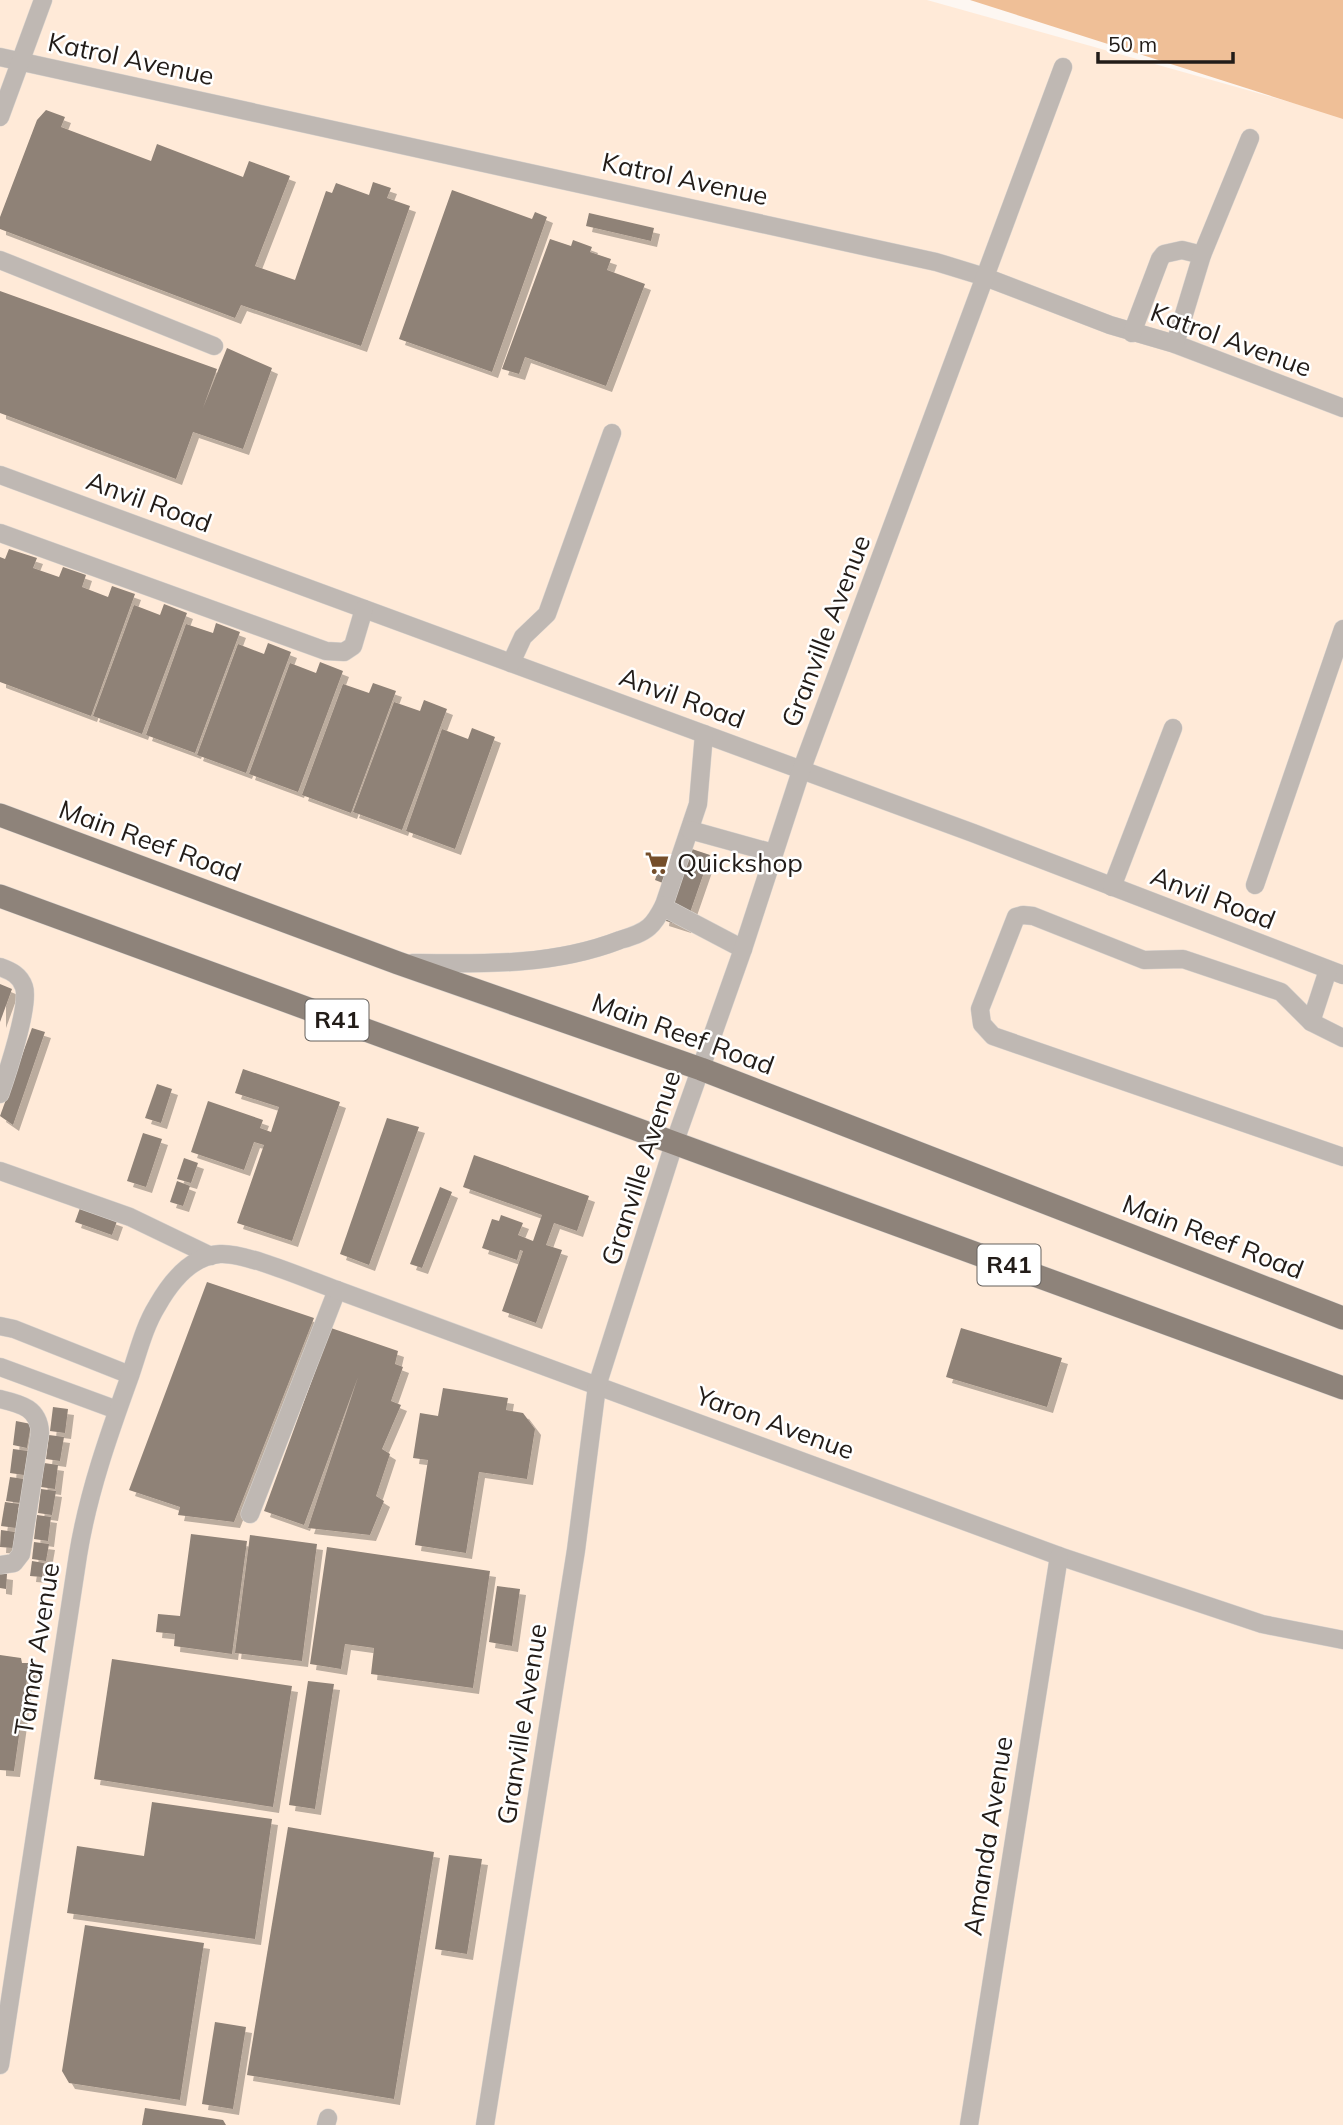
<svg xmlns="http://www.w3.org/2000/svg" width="1343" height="2125" font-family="Mulish,sans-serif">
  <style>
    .built { fill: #ffead8 }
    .green { fill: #efbf97 }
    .building { fill: #8f8277; filter: url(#shadow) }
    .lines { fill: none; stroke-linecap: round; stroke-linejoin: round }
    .minor-casing { stroke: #dad4cf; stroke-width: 19 }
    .major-casing { stroke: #dad4cf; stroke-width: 24 }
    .minor { stroke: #bfb8b3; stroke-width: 18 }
    .major { stroke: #8e837a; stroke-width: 23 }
    .labels { text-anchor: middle; stroke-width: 5; stroke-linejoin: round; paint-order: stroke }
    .shield { fill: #fff; stroke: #64605d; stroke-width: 2 }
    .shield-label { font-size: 24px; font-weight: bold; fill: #221c18 }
    .street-label { font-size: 26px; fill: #221c18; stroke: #fff }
    .poi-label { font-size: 26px; fill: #221c18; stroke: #fff; text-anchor: start }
  </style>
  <defs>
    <filter id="shadow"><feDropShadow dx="6" dy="6" stdDeviation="0" flood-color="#0004"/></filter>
  </defs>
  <rect width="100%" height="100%" fill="#fdf7f2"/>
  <polygon class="built" points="0,0 927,0 1343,117 1343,2125 0,2125"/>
  <polygon class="green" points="970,0 1343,0 1343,119"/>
  <g class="building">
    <polygon points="46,110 65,117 61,127 151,161 157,144 243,177 249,161 290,176 255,266 295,280 326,191 332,193 336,183 369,195 373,182 391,188 387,198 410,206 361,346 241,305 235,318 0,229 0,217 37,120"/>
    <polygon points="452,190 532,219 535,212 547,217 492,372 399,339"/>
    <polygon points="589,213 654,228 651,241 586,226"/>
    <polygon points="550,239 571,246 573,240 592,247 590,252 611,259 607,270 645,284 606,386 525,357 519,374 502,369"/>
    <polygon points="0,291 217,369 203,408 227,348 272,368 243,449 193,432 176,479 0,413"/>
    <polygon points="9,549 37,558 33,568 59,577 63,567 86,575 82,587 108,597 112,586 135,594 91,716 0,682 0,557 5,559"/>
    <polygon points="164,604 187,613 142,734 93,716 134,605 160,615"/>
    <polygon points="216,623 240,632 195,753 146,735 186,624 213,633"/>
    <polygon points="268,643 291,652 246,773 197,755 238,644 264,654"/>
    <polygon points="320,662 343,671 298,792 249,774 290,663 316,673"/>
    <polygon points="373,683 396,691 351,813 302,795 343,684 369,693"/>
    <polygon points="424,700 447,709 402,830 353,812 394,702 420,711"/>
    <polygon points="472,728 495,737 455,849 406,831 442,729 468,739"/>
    <polygon points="689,848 710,855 685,927 663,920 668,885 655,880 664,854 685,861"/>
    <polygon points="0,984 12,989 0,1022"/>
    <polygon points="32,1028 45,1032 13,1125 0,1116"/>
    <polygon points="243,1069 340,1102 292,1241 237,1223 264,1145 254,1142 244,1170 191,1152 208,1101 263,1120 260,1128 271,1132 279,1107 235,1093"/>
    <polygon points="157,1084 172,1089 161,1123 145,1118"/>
    <polygon points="387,1118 419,1127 369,1265 340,1254"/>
    <polygon points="143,1133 162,1139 146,1187 127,1181"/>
    <polygon points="474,1155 589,1196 577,1231 554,1223 546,1245 562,1250 536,1323 502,1311 523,1251 520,1250 517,1260 482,1248 492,1219 499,1221 501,1215 523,1223 518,1235 533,1241 542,1215 463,1187"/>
    <polygon points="184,1158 198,1163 191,1183 177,1179"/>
    <polygon points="177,1181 190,1186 183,1206 170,1202"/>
    <polygon points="440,1187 452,1192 422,1268 410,1264"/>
    <polygon points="80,1208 117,1221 112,1235 75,1222"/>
    <polygon points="207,1282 314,1318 234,1522 178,1515 180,1507 129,1490"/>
    <polygon points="331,1328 398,1351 395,1364 403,1367 391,1401 401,1405 382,1449 390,1454 376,1496 384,1501 370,1535 308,1528 358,1377 304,1525 264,1511"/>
    <polygon points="961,1328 1062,1358 1047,1407 946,1377"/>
    <polygon points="443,1388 508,1398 506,1410 523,1413 535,1429 527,1479 479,1472 466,1553 415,1545 428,1460 413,1458 420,1413 438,1416"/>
    <polygon points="53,1407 68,1409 65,1433 50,1431"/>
    <polygon points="16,1421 31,1424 27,1448 13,1445"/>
    <polygon points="49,1435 64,1437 60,1461 46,1459"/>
    <polygon points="13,1449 28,1451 24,1475 10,1473"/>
    <polygon points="44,1463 58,1465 55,1489 41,1487"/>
    <polygon points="10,1477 24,1479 21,1503 6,1501"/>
    <polygon points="41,1489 56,1491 52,1515 38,1513"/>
    <polygon points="5,1502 19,1504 16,1528 1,1526"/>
    <polygon points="37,1515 51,1517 48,1541 34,1539"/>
    <polygon points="1,1530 15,1532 13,1548 0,1547"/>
    <polygon points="191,1534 247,1541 232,1654 174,1646 175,1634 156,1632 158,1614 180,1616"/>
    <polygon points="250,1535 317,1544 302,1661 235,1653"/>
    <polygon points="34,1542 49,1544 46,1561 32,1559"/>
    <polygon points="327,1547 490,1571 473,1688 371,1674 374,1648 345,1644 341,1669 310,1664"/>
    <polygon points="32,1561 44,1563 42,1577 30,1576"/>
    <polygon points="0,1573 7,1574 6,1589 0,1588"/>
    <polygon points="497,1586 520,1589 512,1646 489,1642"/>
    <polygon points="0,1655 21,1658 22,1663 35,1663 35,1680 27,1679 14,1771 0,1770"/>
    <polygon points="112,1659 292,1686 273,1807 94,1779"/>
    <polygon points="308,1681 334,1684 315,1809 289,1805"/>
    <polygon points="152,1802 272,1819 255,1939 67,1913 77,1846 144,1856"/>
    <polygon points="288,1827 434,1852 394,2099 247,2075"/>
    <polygon points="449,1855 482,1859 467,1954 435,1949"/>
    <polygon points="85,1925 204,1943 180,2100 69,2083 62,2071"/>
    <polygon points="215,2022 246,2027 233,2109 202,2104"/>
    <polygon points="145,2108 223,2120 226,2125 142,2125"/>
  </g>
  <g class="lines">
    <g class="minor-casing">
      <g id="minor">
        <polyline points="0,57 936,262 985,277 1110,325 1175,344 1343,408"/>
        <polyline points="0,117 43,0"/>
        <polyline points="0,260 214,346"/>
        <polyline points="1132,333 1160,259 1164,254 1182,250 1202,255"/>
        <polyline points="1175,344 1202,255 1250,138"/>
        <polyline points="0,475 973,833 1343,975"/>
        <polyline points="0,533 326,651 344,652 353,646 364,609"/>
        <polyline points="511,663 523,637 547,614 612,433"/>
        <polyline points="704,734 698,804 664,905 667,909 743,949"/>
        <polyline points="690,830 773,853"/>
        <polyline points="1255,885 1343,629"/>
        <polyline points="1112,887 1173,728"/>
        <path d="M 412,963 C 483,964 553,966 620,940 C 630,937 641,934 649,927 C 656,921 660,913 664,905"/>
        <path d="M 0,967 C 11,971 20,975 24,987 C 30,1005 7,1074 0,1094"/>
        <polyline points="1311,1022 1328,970"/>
        <polyline points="1343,1038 1311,1022 1281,992 1183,959 1144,960 1033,916 1023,915 1016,917 980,1009 982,1024 993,1036 1343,1157"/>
        <polyline points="0,1171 130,1217 211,1256"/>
        <polyline points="0,1326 14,1329 130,1375"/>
        <polyline points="0,1367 117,1410"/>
        <path d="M 0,1399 C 21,1404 39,1408 40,1433 L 21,1554 L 14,1563 L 0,1565"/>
        <polyline points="250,1514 337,1290"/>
        <path d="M 0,2065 L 78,1555 C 88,1493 109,1434 130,1376 C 138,1353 144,1327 157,1306 C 170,1283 191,1256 220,1254 C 245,1252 311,1281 337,1290 L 1059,1556 L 1262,1624 L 1343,1640"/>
        <polyline points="326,2125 328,2118"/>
        <polyline points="485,2125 576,1550 597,1386 675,1141 743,949 801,771 1063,67"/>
        <polyline points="969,2125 1059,1556"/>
      </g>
    </g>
    <g class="major-casing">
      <g id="major">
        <polyline points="0,815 398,963 701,1069 1343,1318"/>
        <polyline points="0,896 1343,1388"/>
      </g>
    </g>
    <use href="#minor" class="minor"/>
    <use href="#major" class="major"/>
  </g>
  <defs>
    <g id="supermarket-bare" transform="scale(1.89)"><path d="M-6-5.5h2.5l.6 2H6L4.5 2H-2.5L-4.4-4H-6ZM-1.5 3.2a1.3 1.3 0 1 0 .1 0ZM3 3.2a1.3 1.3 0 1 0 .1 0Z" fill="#744e2b" stroke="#fff" stroke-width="2.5" paint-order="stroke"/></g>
  </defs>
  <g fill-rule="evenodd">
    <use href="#supermarket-bare" x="657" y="863"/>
  </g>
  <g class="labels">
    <g class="shield">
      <rect x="305.5" y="999.5" width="63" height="41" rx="5"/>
      <rect x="977.5" y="1244.5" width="63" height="41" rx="5"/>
    </g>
    <g class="shield-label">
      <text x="337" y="1028">R41</text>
      <text x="1009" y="1273">R41</text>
    </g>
    <g class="street-label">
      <text transform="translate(131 59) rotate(12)" y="9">Katrol Avenue</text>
      <text transform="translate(685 179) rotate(12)" y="9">Katrol Avenue</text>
      <text transform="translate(1231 340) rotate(20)" y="9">Katrol Avenue</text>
      <text transform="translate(149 502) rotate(20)" y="9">Anvil Road</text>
      <text transform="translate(826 631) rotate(-69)" y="9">Granville Avenue</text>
      <text transform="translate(682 698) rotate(20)" y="9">Anvil Road</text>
      <text transform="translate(150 841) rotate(20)" y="9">Main Reef Road</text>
      <text transform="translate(1213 898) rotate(21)" y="9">Anvil Road</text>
      <text transform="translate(683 1034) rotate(20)" y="9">Main Reef Road</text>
      <text transform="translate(641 1168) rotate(-72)" y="9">Granville Avenue</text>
      <text transform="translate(1213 1237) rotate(21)" y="9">Main Reef Road</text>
      <text transform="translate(775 1423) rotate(20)" y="9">Yaron Avenue</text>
      <text transform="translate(37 1649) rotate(-81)" y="9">Tamar Avenue</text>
      <text transform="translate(522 1724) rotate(-81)" y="9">Granville Avenue</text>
      <text transform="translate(988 1836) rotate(-81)" y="9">Amanda Avenue</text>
    </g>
    <g class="poi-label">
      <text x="677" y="872">Quickshop</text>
    </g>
  </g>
  <path d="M1098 52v10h135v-10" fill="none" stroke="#221c18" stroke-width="3.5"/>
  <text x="1108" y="52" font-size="21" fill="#221c18" stroke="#ffffff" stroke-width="5" paint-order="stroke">50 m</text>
</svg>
